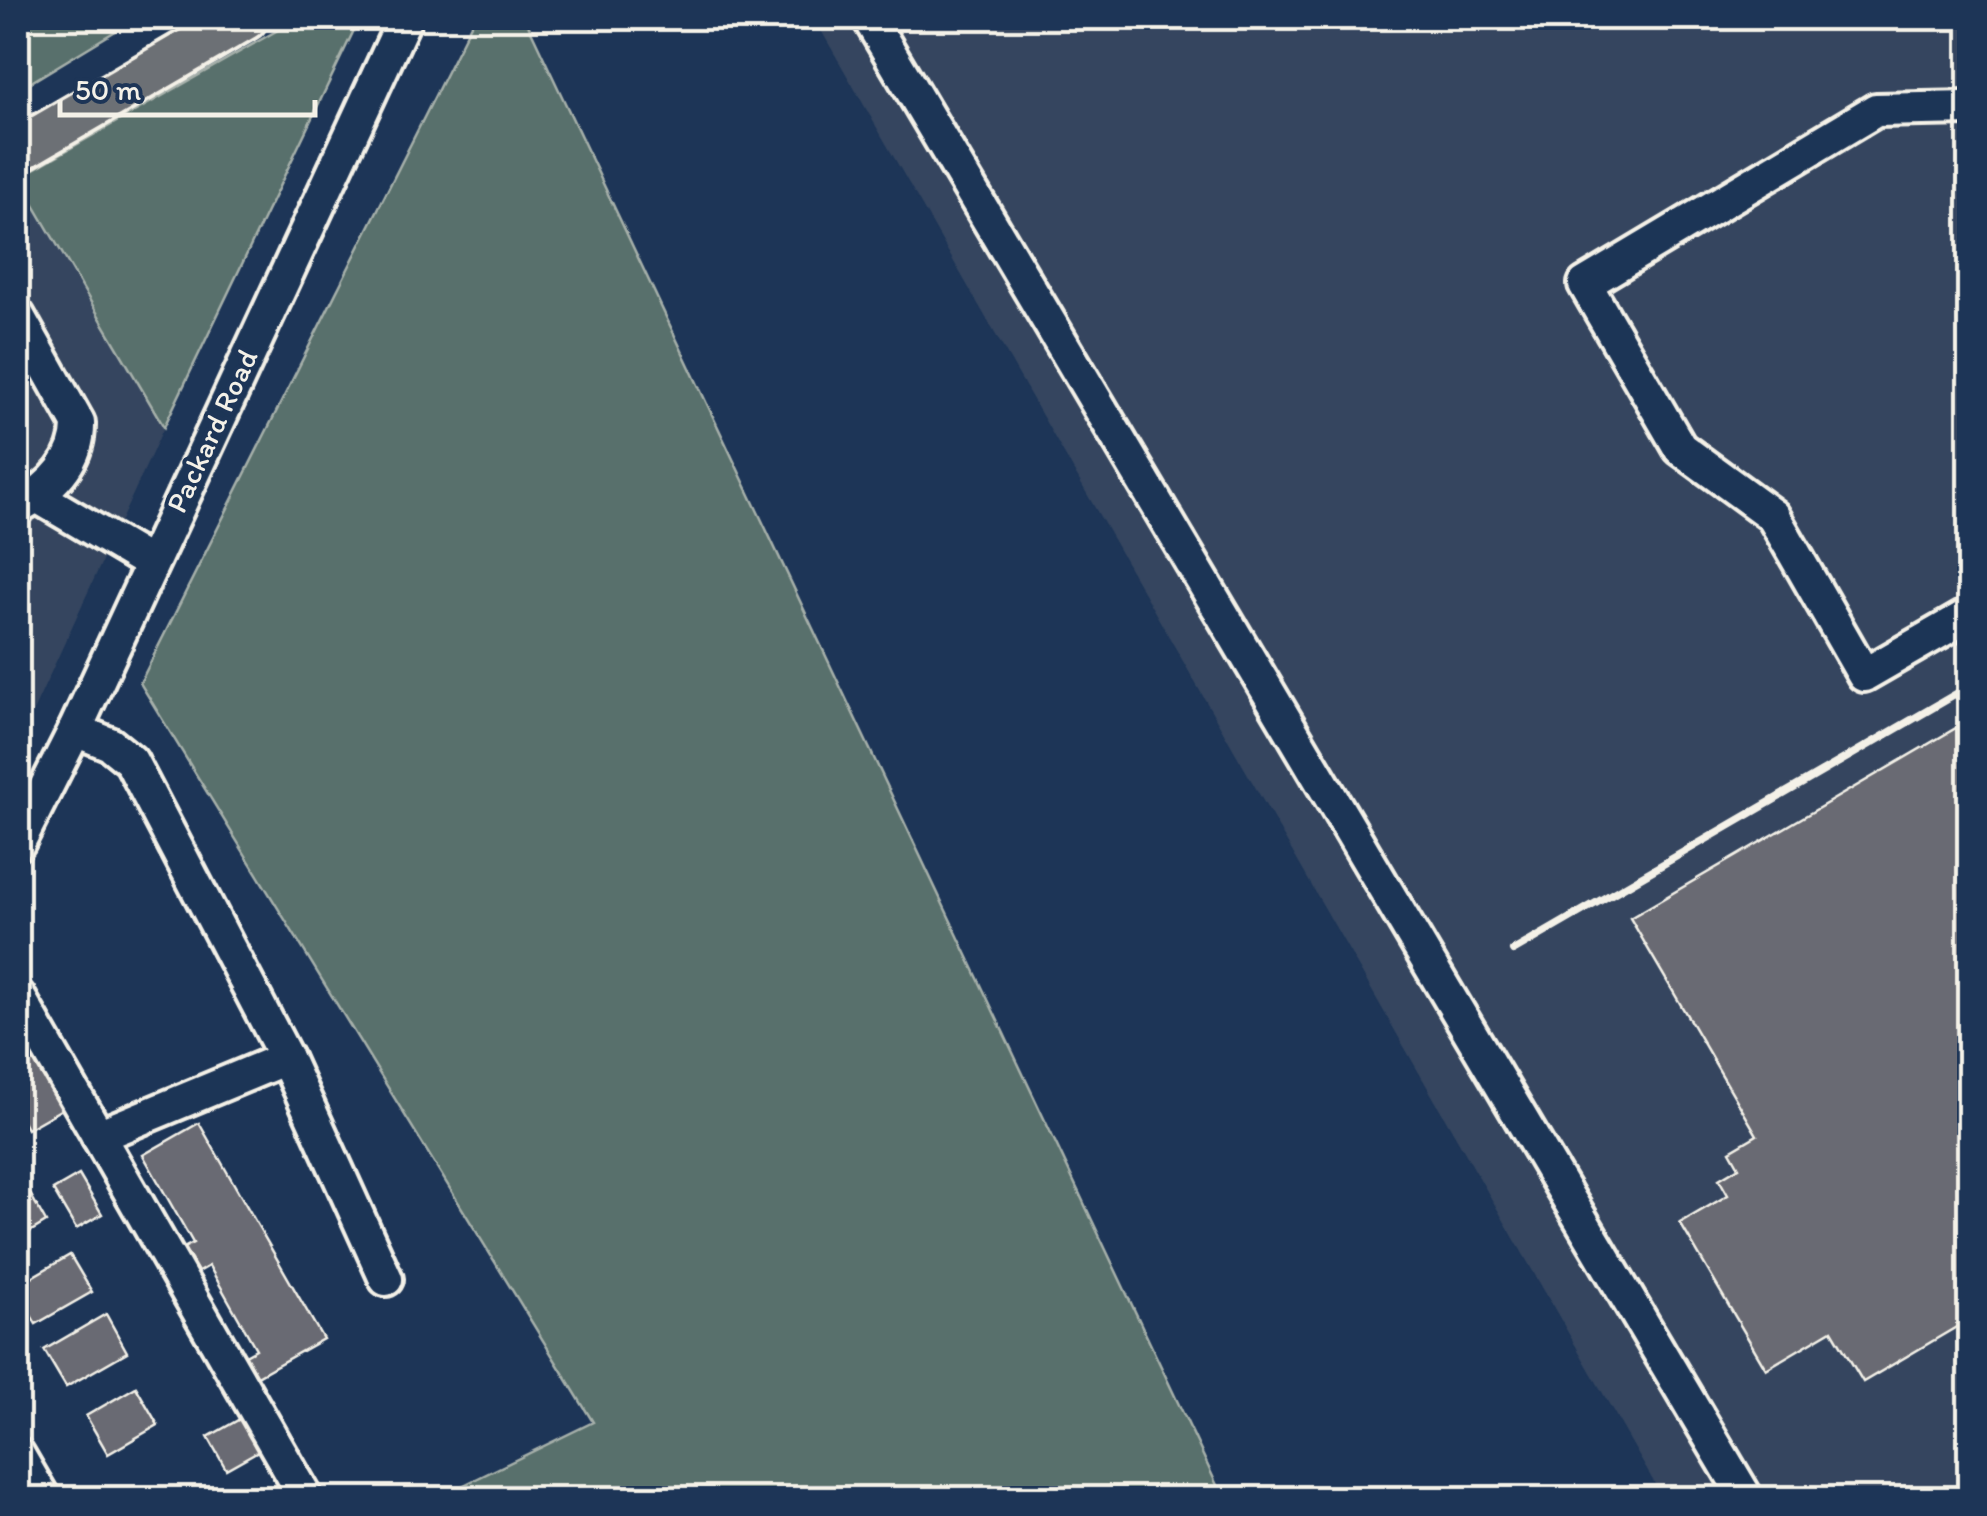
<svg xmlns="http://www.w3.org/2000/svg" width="1987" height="1516" font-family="Itim,sans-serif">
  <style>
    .built { fill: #34455f }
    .green { fill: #59706c; stroke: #a6b0aa; stroke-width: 2.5 }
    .building { fill: #696a73; stroke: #f4f1e8; stroke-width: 2.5 }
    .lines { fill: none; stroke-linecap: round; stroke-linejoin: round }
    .minor-casing { stroke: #f4f1e8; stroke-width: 40 }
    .major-casing { stroke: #f4f1e8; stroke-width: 50 }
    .minor { stroke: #1d3557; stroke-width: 32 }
    .major { stroke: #6c6f75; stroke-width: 42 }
    .rail { stroke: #f4f1e8; stroke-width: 8 }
    .labels { text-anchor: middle; stroke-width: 8; stroke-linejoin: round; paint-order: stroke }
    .street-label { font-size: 30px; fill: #f4f1e8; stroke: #1d3557 }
  </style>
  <rect width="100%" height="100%" fill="#1d3557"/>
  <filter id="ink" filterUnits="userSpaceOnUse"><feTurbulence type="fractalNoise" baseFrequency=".01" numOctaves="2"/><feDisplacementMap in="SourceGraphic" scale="20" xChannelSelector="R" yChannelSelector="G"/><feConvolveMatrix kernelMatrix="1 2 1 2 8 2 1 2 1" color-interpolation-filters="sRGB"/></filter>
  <g filter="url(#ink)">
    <g class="built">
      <polygon points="814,18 1969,18 1969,1498 1663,1498"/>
      <polygon points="18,181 164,427 18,744"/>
    </g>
    <g class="green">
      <polygon points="18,18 137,18 18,90"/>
      <polygon points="299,18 343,18 355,28 164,427 18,178"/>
      <polygon points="474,18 525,18 1223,1498 437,1498 593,1422 140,683"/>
    </g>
    <g class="building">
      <polygon points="1956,728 1970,750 1970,1319 1863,1382 1832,1330 1766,1369 1680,1223 1728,1195 1719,1179 1739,1167 1730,1151 1757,1135 1630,918"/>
      <polygon points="32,1056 62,1109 27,1129 18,1112 18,1065"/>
      <polygon points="199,1123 323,1339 252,1379 240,1358 256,1349 209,1266 188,1278 174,1253 193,1243 143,1155"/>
      <polygon points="18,1172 46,1222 18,1239"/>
      <polygon points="79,1175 102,1214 76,1229 53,1190"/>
      <polygon points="70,1255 92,1292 36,1324 18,1293 18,1285"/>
      <polygon points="106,1314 127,1352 66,1387 44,1350"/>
      <polygon points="136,1387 158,1425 108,1454 86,1416"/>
      <polygon points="240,1419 258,1451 226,1469 208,1437"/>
    </g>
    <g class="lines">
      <g class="minor-casing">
        <g id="minor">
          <polyline points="869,18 1746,1498"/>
          <polyline points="1970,108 1876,110 1585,284 1680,448 1773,516 1864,675 1970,614"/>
          <path d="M 18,316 L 78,423 C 79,462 49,489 18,507"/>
          <polyline points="37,496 150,563"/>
          <polyline points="75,730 110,744 131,761 286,1058 98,1136"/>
          <polyline points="18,843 75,730 405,18"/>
          <polyline points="18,996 306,1498"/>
          <polyline points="286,1058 386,1279"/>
          <polyline points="18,1455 43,1498"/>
        </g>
      </g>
      <g class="major-casing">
        <polyline id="major" points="18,150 245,18"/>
      </g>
      <use href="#minor" class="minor"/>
      <use href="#major" class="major"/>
      <polyline class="rail" points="1513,951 1970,686"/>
    </g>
  </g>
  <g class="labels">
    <g class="street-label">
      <text transform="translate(212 431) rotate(-65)" y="10">Packard Road</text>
    </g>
  </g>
  <rect width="1987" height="1516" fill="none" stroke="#1d3557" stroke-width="60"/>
  <rect x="30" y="30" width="1927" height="1456" fill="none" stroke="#f4f1e8" stroke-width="4" filter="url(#ink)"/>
  <path d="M60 100v15h255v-15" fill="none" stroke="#f4f1e8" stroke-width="5"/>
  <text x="75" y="100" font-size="30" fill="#f4f1e8" stroke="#1d3557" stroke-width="8" paint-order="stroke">50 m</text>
</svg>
